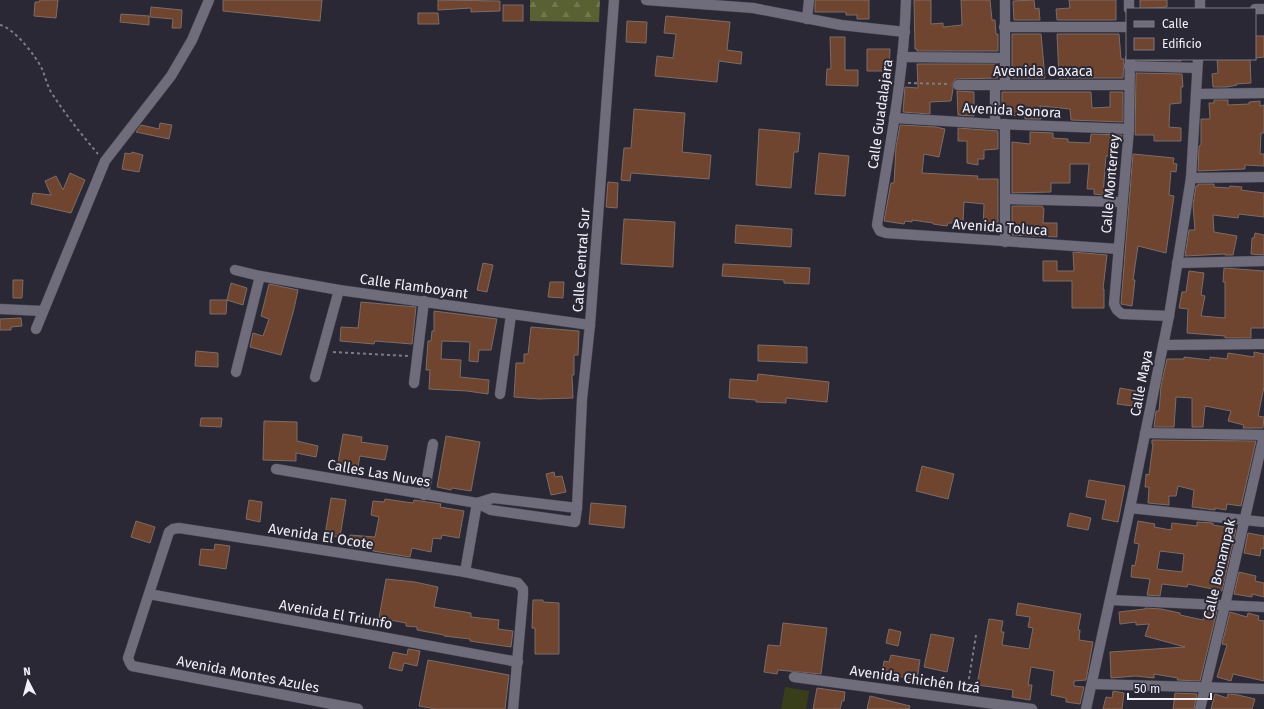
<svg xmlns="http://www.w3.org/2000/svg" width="1264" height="709" font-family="'Fira Sans',sans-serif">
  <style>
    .grass { fill: #383e1a }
    .forest { fill: url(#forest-firs) }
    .building { fill: #704530; stroke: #7c6c65; fill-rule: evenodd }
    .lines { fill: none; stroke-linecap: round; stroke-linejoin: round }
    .street-casing { stroke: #484651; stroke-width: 11 }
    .path { stroke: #7c7b86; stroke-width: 2; stroke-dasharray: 3 3; stroke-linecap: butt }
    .street { stroke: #6f6d7c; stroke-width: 10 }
    .labels { text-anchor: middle; stroke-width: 4; stroke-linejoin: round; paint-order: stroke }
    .street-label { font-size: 14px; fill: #f1f0f9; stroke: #292834 }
  </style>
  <defs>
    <pattern id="forest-firs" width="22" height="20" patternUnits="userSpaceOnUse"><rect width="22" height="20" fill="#596032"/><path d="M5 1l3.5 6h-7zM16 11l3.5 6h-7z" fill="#717750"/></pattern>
  </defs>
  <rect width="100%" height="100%" fill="#292834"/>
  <polygon class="grass" points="785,687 809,691 806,709 781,709"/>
  <polygon class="forest" points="530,0 600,0 599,22 530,21"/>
  <g class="building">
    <polygon points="40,0 58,0 56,18 34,16 35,2 39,2"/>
    <polygon points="223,0 322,0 320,21 223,11"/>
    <polygon points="438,0 500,1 500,11 471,12 471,8 438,10"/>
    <polygon points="815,0 869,0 869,19 857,19 857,15 846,15 846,12 815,12"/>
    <polygon points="914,0 931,0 931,24 943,23 943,27 962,25 961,0 990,0 992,20 995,20 996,34 998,34 998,51 917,51 917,49 915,49"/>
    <polygon points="1034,0 1035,9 1039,8 1040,20 1014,20 1013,1"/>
    <polygon points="1069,0 1116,0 1116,20 1057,20 1056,9 1070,8"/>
    <polygon points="1140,0 1167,0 1167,7 1140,9"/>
    <rect x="503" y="5" width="20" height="16"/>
    <polygon points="151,7 182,10 181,28 172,28 173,19 150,17"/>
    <polygon points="418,13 438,13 439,24 418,24"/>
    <polygon points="121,14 149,16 149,25 120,22"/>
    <polygon points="666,16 730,22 727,50 742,52 741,64 719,61 717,82 655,76 657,56 673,58 676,34 664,33"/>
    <polygon points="627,21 647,22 646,43 626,42"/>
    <polygon points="1012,34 1041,34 1045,78 1012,78"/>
    <polygon points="1057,34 1119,34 1121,59 1124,59 1123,78 1059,78"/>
    <polygon points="1255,36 1264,36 1264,57 1255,58"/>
    <polygon points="830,37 845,37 845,70 858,70 858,86 826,85 827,69 831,69"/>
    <polygon points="867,49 890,49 889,71 867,71"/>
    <polygon points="1136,59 1181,59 1181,61 1136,60"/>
    <polygon points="1217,59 1250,59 1251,83 1236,84 1237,85 1227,87 1213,87 1212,74 1218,73"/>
    <polygon points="917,64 998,64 998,78 955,79 952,85 953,89 951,101 930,102 930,114 903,112 905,87 918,88"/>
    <polygon points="1136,73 1182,74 1183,87 1181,87 1181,103 1170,104 1169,127 1181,128 1181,141 1154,141 1154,135 1135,135"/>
    <polygon points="957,91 974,92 974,116 958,115"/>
    <polygon points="1002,92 1091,92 1092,108 1110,107 1110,92 1123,92 1123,122 1071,120 1070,109 1040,106 1041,119 1025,119 1025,116 1002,115"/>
    <polygon points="1214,100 1228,100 1228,105 1249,104 1249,102 1260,101 1260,106 1264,105 1264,133 1261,133 1260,154 1264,154 1264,166 1245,165 1245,169 1198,171 1199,146 1201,145 1201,119 1210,119 1209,103 1214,103"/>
    <polygon points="634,109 685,113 682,152 711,155 709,179 631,173 630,181 621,180 624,148 631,148"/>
    <polygon points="160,123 172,125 169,139 136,132 141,125 159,129"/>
    <polygon points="900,125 936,127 945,129 939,157 924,154 922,173 978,176 977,179 998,179 998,232 983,232 984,204 964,202 963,223 948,223 947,226 933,224 933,223 912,220 912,222 905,221 904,224 884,221 891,183 894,183 896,147"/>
    <polygon points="958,128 998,131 998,149 984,150 984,159 978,159 978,165 967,163 967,141 958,141"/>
    <polygon points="759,129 800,133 798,152 794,152 791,188 756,185"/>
    <polygon points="1030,132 1053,133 1053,138 1068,139 1068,142 1090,143 1091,134 1122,135 1121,141 1112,141 1112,156 1106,156 1103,195 1094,194 1094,189 1087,189 1089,164 1070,164 1070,183 1051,183 1051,192 1012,193 1012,142 1030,144"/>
    <polygon points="132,152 143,155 139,172 122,169 125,153 131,154"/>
    <polygon points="819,153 849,156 845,196 815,194"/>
    <polygon points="1133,154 1174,158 1173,163 1177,164 1176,172 1171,171 1169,195 1174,196 1166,253 1138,246 1133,280 1135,280 1132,306 1121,304"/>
    <polygon points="70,173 85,180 71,213 31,204 33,193 51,195 45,181 56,176 63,190"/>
    <polygon points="608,182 618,183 617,208 606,207"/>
    <polygon points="1198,184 1214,184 1214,187 1229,188 1230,186 1242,187 1241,190 1264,193 1264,217 1239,214 1238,218 1213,215 1214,232 1237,236 1233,255 1225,255 1225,254 1185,256 1189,230 1195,230 1193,205 1196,186 1198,186"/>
    <polygon points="1012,206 1042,206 1044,209 1043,223 1057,223 1057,237 1012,235"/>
    <polygon points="624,219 675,222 673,267 621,264"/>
    <polygon points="736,225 792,229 791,247 735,243"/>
    <polygon points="1255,233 1264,235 1264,255 1251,254 1252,238 1254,238"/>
    <polygon points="1073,252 1107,255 1103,289 1104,289 1104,308 1072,308 1072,281 1043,281 1043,261 1057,261 1057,271 1074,271"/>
    <polygon points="483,263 493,265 487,292 477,290"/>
    <polygon points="723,264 810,268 809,284 784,283 784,280 722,276"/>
    <polygon points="1224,268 1264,271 1264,328 1251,328 1251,338 1225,338 1225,336 1187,333 1188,309 1179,308 1182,292 1186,292 1189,271 1204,273 1201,295 1205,296 1201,316 1225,318 1225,282 1223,282"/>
    <polygon points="13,280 23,280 22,298 13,298"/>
    <polygon points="550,282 564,282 563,298 548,297"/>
    <polygon points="231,283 247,288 243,305 227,300"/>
    <polygon points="269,284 298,290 294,309 281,355 250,347 253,333 263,336 269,319 261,316"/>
    <polygon points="210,300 227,300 226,314 210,314"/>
    <polygon points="361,302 416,307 412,344 375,341 374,344 340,341 341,327 358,328"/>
    <polygon points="434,311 497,319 491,350 479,350 478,362 469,361 470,342 442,341 441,359 461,360 460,377 489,380 488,394 467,391 429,389 430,370 426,370 428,341 431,341 432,331 434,331"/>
    <polygon points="21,318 22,326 11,327 11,330 0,330 0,319"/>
    <polygon points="531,327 579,331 578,355 574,355 574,375 572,375 573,398 539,399 514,397 516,363 524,363 524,354 528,354"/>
    <polygon points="758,345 807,347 807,363 758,361"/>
    <polygon points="196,351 218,353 218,367 195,366"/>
    <polygon points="1254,352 1264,354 1264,387 1258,416 1264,417 1263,428 1243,428 1244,425 1228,421 1231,411 1205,406 1203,427 1192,427 1192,398 1176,397 1174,427 1154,427 1156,411 1159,411 1161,386 1167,359 1184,359 1184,357 1210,360 1210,357 1227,359 1228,353 1254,357"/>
    <polygon points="758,374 829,382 827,402 786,398 786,403 756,402 756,400 729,398 730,379 757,381"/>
    <polygon points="1120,388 1142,392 1140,407 1117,404"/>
    <polygon points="201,418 222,418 221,427 200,426"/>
    <polygon points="264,421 297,422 297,441 318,446 316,457 296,453 296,461 263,460"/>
    <polygon points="343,434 362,437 361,442 388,446 385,460 360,456 358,466 338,463"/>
    <polygon points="446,436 480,442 471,491 452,488 451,490 437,487"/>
    <polygon points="1152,440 1256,441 1241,506 1227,504 1226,510 1215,508 1215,510 1192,507 1194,490 1178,486 1176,496 1169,496 1169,505 1148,503 1149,487 1145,487 1146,474 1149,475 1153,444 1152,444"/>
    <polygon points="922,466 954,474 948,499 916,491"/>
    <polygon points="554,472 555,477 562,476 566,492 551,495 546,474"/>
    <polygon points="1089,480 1125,486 1118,522 1102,519 1106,500 1086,497"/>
    <polygon points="331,498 346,500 340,537 325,535"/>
    <polygon points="385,499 413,503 414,500 441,504 440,507 464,511 459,538 442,535 441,539 433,538 431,552 412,548 410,557 373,551 373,549 349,547 350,535 375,537 379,517 371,515 373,501 384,502"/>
    <polygon points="249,500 262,502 260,522 246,519"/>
    <polygon points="591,503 626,506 624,528 589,524"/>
    <polygon points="1070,513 1091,518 1088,530 1067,526"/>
    <polygon points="136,521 155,527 150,543 131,537"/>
    <path d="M 1138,521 L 1155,524 L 1154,527 L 1171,530 L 1172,523 L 1197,526 L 1197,522 L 1213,523 L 1213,525 L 1236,529 L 1222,591 L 1188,584 L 1187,587 L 1162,584 L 1160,596 L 1147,595 L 1150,579 L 1131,577 L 1132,565 L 1135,566 L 1139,544 L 1134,543 ZM 1160,551 L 1184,554 L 1182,572 L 1157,569 Z"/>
    <polygon points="1248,533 1264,536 1264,549 1261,548 1260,556 1244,553"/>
    <polygon points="215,544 230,546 226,569 199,565 201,549 214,550"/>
    <polygon points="1239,572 1256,576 1255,581 1264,583 1264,597 1252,594 1252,597 1234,594"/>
    <polygon points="386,579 415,582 438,587 434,607 471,613 471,617 499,620 498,629 513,631 511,647 483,643 470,641 470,639 444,636 444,635 417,630 417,627 406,626 406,623 379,618"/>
    <polygon points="533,600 543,600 543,602 559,603 559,654 535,654 535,628 532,628"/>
    <polygon points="1018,603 1081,614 1078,630 1080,630 1079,640 1093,642 1086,680 1074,681 1074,686 1084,687 1080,704 1066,702 1066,698 1051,695 1054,671 1031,667 1028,685 1032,685 1030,700 1012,697 1013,690 977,685 989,619 1003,621 1001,632 1004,632 1002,645 1029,649 1033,628 1028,627 1030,617 1016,615"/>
    <polygon points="1145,608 1161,609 1180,613 1180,615 1203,620 1205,611 1217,611 1200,681 1177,680 1178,678 1154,674 1154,678 1136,676 1111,678 1110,652 1185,647 1145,636 1149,624 1136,625 1136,622 1120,624 1119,612 1145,609"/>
    <polygon points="1230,612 1247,617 1248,613 1259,616 1258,620 1264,621 1264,681 1233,674 1231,681 1217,677 1227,645 1222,644"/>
    <polygon points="783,623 827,628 821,674 778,670 777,674 764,672 768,645 780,646"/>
    <polygon points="889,629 901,632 898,646 886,643"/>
    <polygon points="931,634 954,638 947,672 924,667"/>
    <polygon points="408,649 420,651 417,666 404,663 402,671 389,668 393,652 407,655"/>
    <polygon points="891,655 920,660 917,680 882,673 884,661 889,662"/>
    <polygon points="428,660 509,675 505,709 436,709 419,706"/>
    <polygon points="817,688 845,692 844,701 842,701 840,709 813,709"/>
    <polygon points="1113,691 1124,693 1122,709 1103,709 1106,697 1112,698"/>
    <polygon points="1175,693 1197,694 1194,709 1173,709"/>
    <polygon points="1215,694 1227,698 1228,694 1238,695 1255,699 1252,709 1211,709"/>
    <polygon points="870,696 910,706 909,709 867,709"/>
  </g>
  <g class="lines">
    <g class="street-casing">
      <g id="street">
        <polyline points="646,0 753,8 841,25 905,32"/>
        <path d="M 906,0 C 904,76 889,150 877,225 L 880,231 L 886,233 L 1118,249"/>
        <polyline points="1129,0 1129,9"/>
        <polyline points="1200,9 1200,0"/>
        <polyline points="1255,9 1264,9"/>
        <polyline points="807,19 809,0"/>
        <polyline points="1004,27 1127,27"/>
        <polyline points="902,57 1004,58"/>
        <polyline points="1130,59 1129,129 1114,304 1117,310 1122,314 1169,316"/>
        <polyline points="1129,66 1197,68"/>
        <polyline points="958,85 1129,85"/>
        <polyline points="1005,85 1005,0"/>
        <polyline points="995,86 995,124"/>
        <polyline points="1196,94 1264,93"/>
        <polyline points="894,118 995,124 1129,129"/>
        <polyline points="1005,124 1005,242"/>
        <polyline points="1191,178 1264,177"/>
        <polyline points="1005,199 1122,202"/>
        <polyline points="1177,263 1264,261"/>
        <polyline points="235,270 260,276 339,290 590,325"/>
        <polyline points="0,309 43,311"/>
        <polyline points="36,329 105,161 171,76 192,40 209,0"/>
        <polyline points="1163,345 1264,344"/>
        <polyline points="236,372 260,276"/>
        <polyline points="315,377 339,290"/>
        <polyline points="414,383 424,301"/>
        <polyline points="500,394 511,315"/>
        <polyline points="1145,433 1264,435"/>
        <polyline points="276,469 477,503 491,510 575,522 577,508 582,399 590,325 614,0"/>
        <polyline points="424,495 433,444"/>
        <polyline points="477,503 493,498 577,508"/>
        <polyline points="1130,508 1264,522"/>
        <polyline points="465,572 477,503"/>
        <polyline points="149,594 518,662"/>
        <polyline points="1111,600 1264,607"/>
        <polyline points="794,677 1032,709"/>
        <polyline points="1092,684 1264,689"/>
        <polyline points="358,709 132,666 130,663 128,658 169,532 173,529 179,528 465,572 518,583 523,589 523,595 513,709"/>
        <polyline points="1086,709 1130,508 1169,316 1191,178 1198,59"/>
        <polyline points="1200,709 1225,605 1264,435"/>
      </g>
    </g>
    <g class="path">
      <path d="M 0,25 C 14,28 36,56 42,69 C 45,76 47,85 51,92 C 65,114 81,134 98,154"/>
      <polyline points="908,83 948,84"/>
      <polyline points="333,352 408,356"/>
      <polyline points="967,691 976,635"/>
    </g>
    <use href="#street" class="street"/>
  </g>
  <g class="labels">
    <g class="street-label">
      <text x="1043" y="76">Avenida Oaxaca</text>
      <text transform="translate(1012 110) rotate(3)" y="5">Avenida Sonora</text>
      <text transform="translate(880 114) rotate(-82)" y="5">Calle Guadalajara</text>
      <text transform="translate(1110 184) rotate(-85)" y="5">Calle Monterrey</text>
      <text transform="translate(1000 227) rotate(4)" y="5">Avenida Toluca</text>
      <text transform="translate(581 260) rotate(-86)" y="5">Calle Central Sur</text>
      <text transform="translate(414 286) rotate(8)" y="5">Calle Flamboyant</text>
      <text transform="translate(1141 383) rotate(-79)" y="5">Calle Maya</text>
      <text transform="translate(379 473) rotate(10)" y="5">Calles Las Nuves</text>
      <text transform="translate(321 536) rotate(9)" y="5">Avenida El Ocote</text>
      <text transform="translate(1219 569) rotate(-77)" y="5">Calle Bonampak</text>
      <text transform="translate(336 614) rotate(10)" y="5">Avenida El Triunfo</text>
      <text transform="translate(248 674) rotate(11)" y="5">Avenida Montes Azules</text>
      <text transform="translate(915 679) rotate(8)" y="5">Avenida Chichén Itzá</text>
    </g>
  </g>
  <rect x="1126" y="8" width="130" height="52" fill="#292834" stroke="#797883"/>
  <rect x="1134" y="21" width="20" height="6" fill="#6f6d7c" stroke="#797883"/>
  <text x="1162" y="28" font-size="12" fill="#f1f0f9">Calle</text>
  <rect x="1134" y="38" width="20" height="12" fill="#704530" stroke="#797883"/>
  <text x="1162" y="48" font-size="12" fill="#f1f0f9">Edificio</text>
  <g transform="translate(28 681) rotate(354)" stroke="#292834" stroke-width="3" paint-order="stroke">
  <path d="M0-3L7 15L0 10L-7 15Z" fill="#f1f0f9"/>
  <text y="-6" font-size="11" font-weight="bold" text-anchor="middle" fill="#f1f0f9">N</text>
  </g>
  <path d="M1128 693v6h83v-6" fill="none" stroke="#f1f0f9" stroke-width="2"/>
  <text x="1134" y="693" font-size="12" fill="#f1f0f9" stroke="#292834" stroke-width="3" paint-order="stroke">50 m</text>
</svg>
